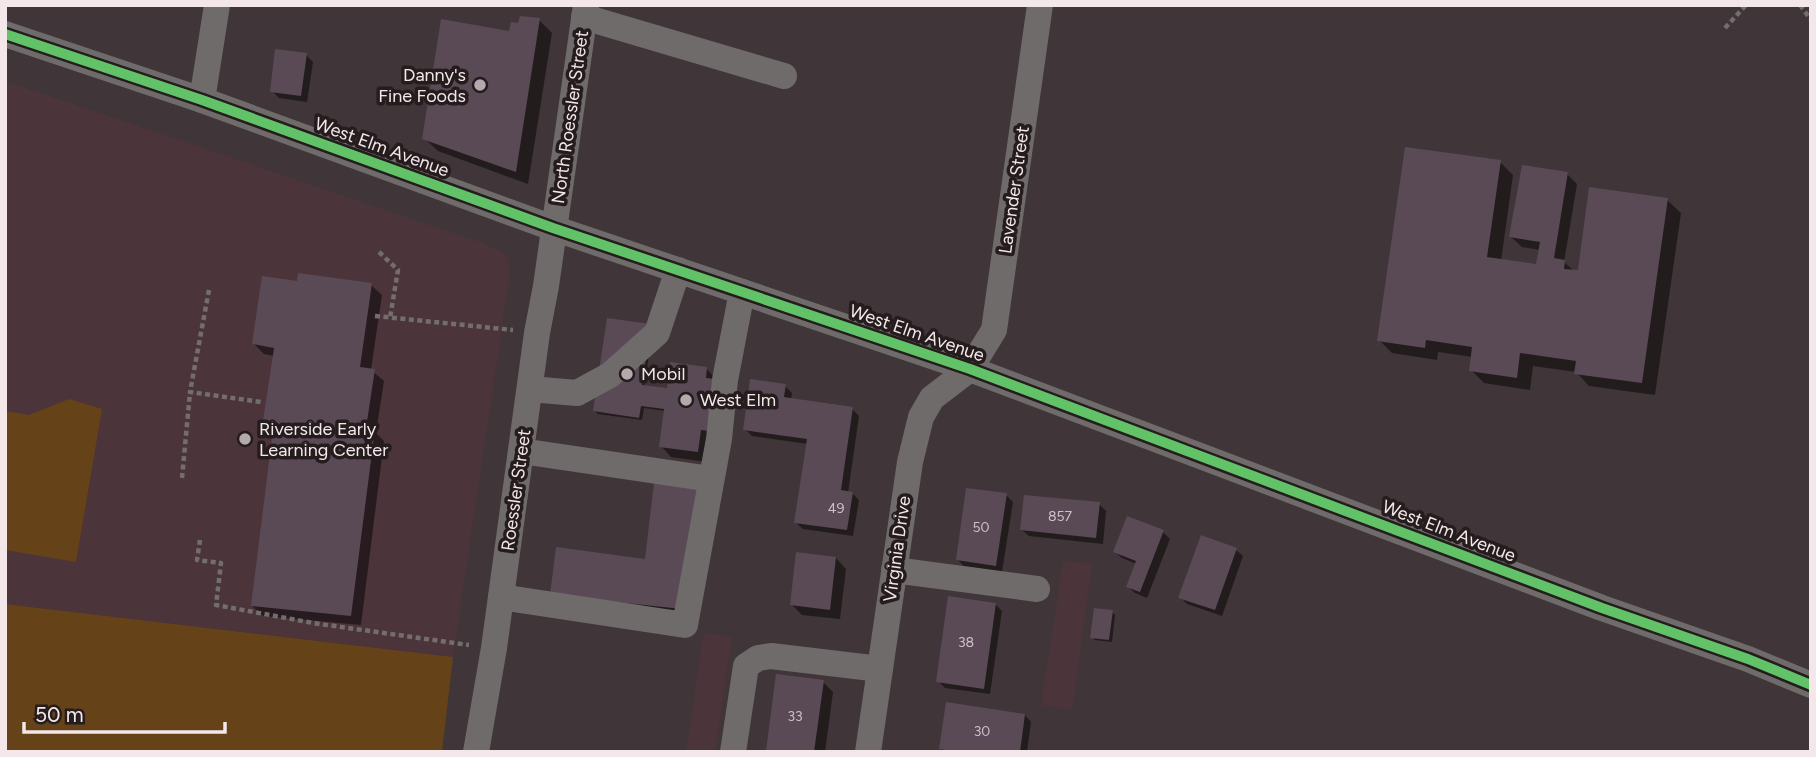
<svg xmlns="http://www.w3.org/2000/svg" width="1816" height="757" font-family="Figtree,sans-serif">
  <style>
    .built { fill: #4c343b }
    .green { fill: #654218 }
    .shadow { fill: #0007 }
    .building { fill: #5a4a56 }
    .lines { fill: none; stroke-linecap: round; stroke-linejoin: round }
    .path { stroke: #736e6e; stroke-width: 4.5; stroke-dasharray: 5 3.5; stroke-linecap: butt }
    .minor { stroke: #6f6b6a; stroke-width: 26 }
    .cycleway-casing { stroke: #251c1e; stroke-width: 15 }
    .cycleway { stroke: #61c268; stroke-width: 10 }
    .poi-dot { fill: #b4a9ac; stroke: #251c1e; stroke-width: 2.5 }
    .labels { text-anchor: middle; stroke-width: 7; stroke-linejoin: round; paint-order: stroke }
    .number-label { font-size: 14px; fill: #cdc0c5 }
    .poi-label { font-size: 18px; fill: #f3e7ea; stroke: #251c1e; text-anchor: start }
    .street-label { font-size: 18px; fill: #f3e7ea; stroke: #251c1e }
  </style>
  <rect width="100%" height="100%" fill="#403538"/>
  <g class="built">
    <polygon points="5,81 483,243 507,255 510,273 453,657 5,604"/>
    <polygon points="1063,561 1092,564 1072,709 1041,705"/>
    <polygon points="704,633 732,637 715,752 686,752"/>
  </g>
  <g class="green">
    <polygon points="69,399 102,409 76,562 5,550 5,411 29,415"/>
    <polygon points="5,604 453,657 442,752 5,752"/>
  </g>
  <g class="shadow">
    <polygon points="539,20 552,33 528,184 438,151 424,138 511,33"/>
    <polygon points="306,55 313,62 307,102 279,98 272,91"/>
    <polygon points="1500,162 1513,175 1501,261 1541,267 1540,250 1522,247 1511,237 1567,174 1577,184 1564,262 1574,271 1579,272 1667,200 1681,213 1655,395 1589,386 1576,372 1533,366 1530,390 1484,383 1471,370 1473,357 1438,352 1437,360 1392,353 1379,340"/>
    <polygon points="298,282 371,285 382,295 371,370 384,381 376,433 384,441 361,625 263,616 252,606 275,430 265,420 274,356 264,354 254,344"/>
    <polygon points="653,329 644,387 668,390 706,368 716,379 707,462 671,457 661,446 665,411 644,408 642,420 598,414 595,411"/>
    <polygon points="785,386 792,393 791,400 852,409 859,416 848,493 852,493 859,500 853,536 803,529 796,523 808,444 752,436 745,429"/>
    <polygon points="1006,495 1013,502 1002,572 964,566 958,560"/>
    <polygon points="1099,504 1106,511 1103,544 1029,536 1022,530"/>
    <polygon points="1163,532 1170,539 1147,598 1135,593 1128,587 1137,564 1122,558 1115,552"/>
    <polygon points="558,549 684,611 555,597"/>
    <polygon points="1236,550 1243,556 1222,616 1187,604 1180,597"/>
    <polygon points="836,558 846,569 840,619 802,615 792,605"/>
    <polygon points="995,604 1002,611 990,694 945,688 938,681"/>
    <polygon points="1112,612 1115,615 1112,642 1095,640 1092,637"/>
    <polygon points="823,682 833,692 825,752 769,752"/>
    <polygon points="1025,715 1031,722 1027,752 944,752 941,749"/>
  </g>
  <g class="building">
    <polygon points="520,16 540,18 516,172 422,139 441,19 509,31 511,22 518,23"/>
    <polygon points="275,49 307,53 301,96 270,92"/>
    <polygon points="1405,147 1501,160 1487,257 1536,264 1540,242 1509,237 1522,165 1568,172 1554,258 1565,260 1564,269 1578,270 1589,187 1668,198 1642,383 1574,374 1576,361 1520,353 1517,378 1469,371 1472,347 1426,340 1425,348 1377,341"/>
    <polygon points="298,273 372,283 360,367 375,369 366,428 375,429 351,616 251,606 274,422 263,421 274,348 252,344 262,276 297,281"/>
    <polygon points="607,318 651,324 642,385 667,388 670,362 707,367 706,378 716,379 709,431 701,430 698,452 659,447 664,409 641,406 639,418 593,411"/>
    <polygon points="750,379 786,384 784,397 853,407 841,490 853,492 847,530 794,523 807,439 743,430"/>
    <polygon points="654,483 699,487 682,609 550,595 556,547 645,559"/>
    <polygon points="966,488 1007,493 996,566 956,560"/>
    <polygon points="1024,495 1100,502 1096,538 1020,530"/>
    <polygon points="1127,516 1164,530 1140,592 1126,587 1136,561 1113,552"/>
    <polygon points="1201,535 1237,548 1215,610 1178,598"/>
    <polygon points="796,552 836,557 830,610 790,605"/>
    <polygon points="948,596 996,603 984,689 936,682"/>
    <polygon points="1094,608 1113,610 1109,640 1090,638"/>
    <polygon points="776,674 824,680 814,752 766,751"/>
    <polygon points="946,702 1025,714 1020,752 956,752 939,749"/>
  </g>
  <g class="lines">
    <g class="path">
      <polyline points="1800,5 1811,20"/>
      <polyline points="1725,28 1746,5"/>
      <polyline points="379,252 398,270 390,318"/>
      <polyline points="209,290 190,392 261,402"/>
      <polyline points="375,316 513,330"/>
      <polyline points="182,478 190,392"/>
      <polyline points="200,540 197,560 221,563 216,605 313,623 469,645"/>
    </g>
    <g class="minor">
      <polyline points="584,17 784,76"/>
      <polyline points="5,34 202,100 553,228 970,369 1602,608 1748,659 1811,685"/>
      <polyline points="202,100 217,5"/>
      <polyline points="530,389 577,393 610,375 657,333 678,270"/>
      <polyline points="521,451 711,479"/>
      <polyline points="894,570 1037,589"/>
      <polyline points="501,597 685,625 719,439 725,380 742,292"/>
      <polyline points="476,752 494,648 537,333 546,286 586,5"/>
      <polyline points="733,752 746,666 758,658 771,656 880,669"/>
      <polyline points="868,752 910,462 921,417 932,398 970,369 994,330 1040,5"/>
    </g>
    <g class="cycleway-casing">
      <polyline id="cycleway" points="5,34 202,100 553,228 970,369 1602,608 1748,659 1811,685"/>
    </g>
    <use href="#cycleway" class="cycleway"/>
  </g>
  <g class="poi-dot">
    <circle cx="480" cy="85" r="7"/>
    <circle cx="627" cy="374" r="7"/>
    <circle cx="686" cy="400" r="7"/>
    <circle cx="245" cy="439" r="7"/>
  </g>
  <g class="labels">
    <g class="number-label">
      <text x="836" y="513">49</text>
      <text x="1060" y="521">857</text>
      <text x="981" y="532">50</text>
      <text x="966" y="647">38</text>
      <text x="795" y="721">33</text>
      <text x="982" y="736">30</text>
    </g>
    <g class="poi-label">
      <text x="466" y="81" text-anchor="end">Danny's<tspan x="466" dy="21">Fine Foods</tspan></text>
      <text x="641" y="380">Mobil</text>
      <text x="700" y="406">West Elm</text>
      <text x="259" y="435">Riverside Early<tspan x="259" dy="21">Learning Center</tspan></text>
    </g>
    <g class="street-label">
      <text transform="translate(570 117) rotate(-82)" y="6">North Roessler Street</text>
      <text transform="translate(382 147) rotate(20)" y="6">West Elm Avenue</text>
      <text transform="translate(1014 190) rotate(-82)" y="6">Lavender Street</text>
      <text transform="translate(917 333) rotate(19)" y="6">West Elm Avenue</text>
      <text transform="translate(516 490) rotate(-82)" y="6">Roessler Street</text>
      <text transform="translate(1449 531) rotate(21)" y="6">West Elm Avenue</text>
      <text transform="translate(897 549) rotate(-82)" y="6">Virginia Drive</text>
    </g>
  </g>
  <rect width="1816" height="757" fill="none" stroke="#f3e7ea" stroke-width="14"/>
  <path d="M24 722v10h201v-10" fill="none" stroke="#f3e7ea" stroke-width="3.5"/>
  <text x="35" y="722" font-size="21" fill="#f3e7ea" stroke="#251c1e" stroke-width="5" paint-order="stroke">50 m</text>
</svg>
